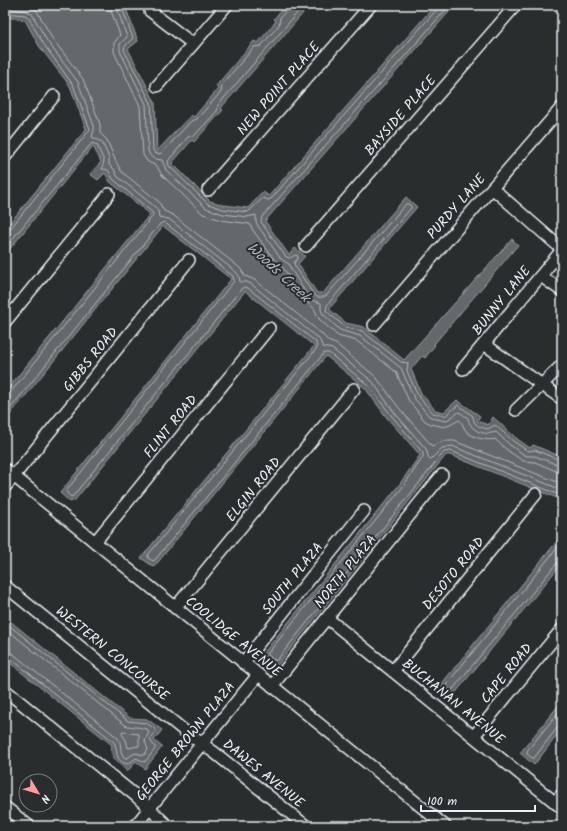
<svg xmlns="http://www.w3.org/2000/svg" width="567" height="831" font-family="Kalam,sans-serif">
  <style>
    .water { fill: #63686b; stroke: #989fa3 }
    .lines { fill: none; stroke-linecap: round; stroke-linejoin: round }
    .shore { stroke: #b3bac0; stroke-width: 1 }
    .minor-casing { stroke: #e8f1f8; stroke-width: 14 }
    .minor { stroke: #2a2d2e; stroke-width: 11 }
    .labels { text-anchor: middle; stroke-width: 4; stroke-linejoin: round; paint-order: stroke }
    .street-label { font-size: 14px; fill: #e8f1f8; stroke: #2a2d2e }
    .water-label { font-size: 15px; font-style: italic; fill: #acb3b9; stroke: #2a2d2e }
  </style>
  <rect width="100%" height="100%" fill="#2a2d2e"/>
  <filter id="ink" filterUnits="userSpaceOnUse"><feTurbulence type="fractalNoise" baseFrequency=".025" numOctaves="2"/><feDisplacementMap in="SourceGraphic" scale="8" xChannelSelector="R" yChannelSelector="G"/><feConvolveMatrix kernelMatrix="1 2 1 2 8 2 1 2 1" color-interpolation-filters="sRGB"/></filter>
  <g filter="url(#ink)">
    <g class="water">
      <polygon points="5,5 123,5 125,6 138,41 128,49 155,102 157,151 191,115 194,117 218,89 216,86 254,41 258,43 276,21 274,19 285,5 310,5 221,108 223,110 194,142 192,140 172,163 210,201 224,205 248,208 263,192 269,196 280,183 435,5 455,5 265,221 289,255 295,248 305,256 298,264 317,293 323,293 406,197 417,207 329,309 346,323 364,327 404,360 512,239 518,245 434,344 435,345 425,358 422,356 411,369 421,393 435,410 444,412 457,400 480,416 477,421 488,425 493,417 516,438 530,448 533,445 562,457 562,500 450,455 446,455 276,667 262,655 399,485 420,455 387,418 365,388 326,356 154,567 141,558 314,346 245,291 75,500 70,502 60,493 231,279 163,226 5,421 5,392 150,214 110,182 105,173 98,180 90,174 101,162 93,146 5,255 5,229 86,129 70,86 39,46 25,20 5,17"/>
      <polygon points="562,535 562,563 452,697 439,687"/>
      <path d="M 5,617 L 130,718 L 147,719 L 162,730 L 154,740 L 162,747 L 145,769 L 136,761 L 127,772 C 121,763 108,759 112,745 L 5,659 Z"/>
      <polygon points="562,701 562,729 534,765 520,753"/>
    </g>
    <g class="lines">
      <g class="shore">
        <polyline points="29,5 37,11 52,38 83,79 100,124 100,133 107,140 116,162 122,172 159,202 164,211 173,215 240,268 245,276 255,280 322,334 328,341 336,344 376,377 399,408 432,446 443,441 454,441 562,484"/>
        <path d="M 110,5 L 111,11 L 120,35 L 114,43 L 114,52 L 140,106 L 143,155 L 148,162 L 157,166 L 161,174 L 203,214 L 221,220 L 250,224 L 252,229 L 277,263 L 284,269 L 305,301 L 314,308 L 319,319 L 338,336 L 357,341 L 396,372 L 409,401 L 425,421 L 431,424 L 444,427 L 450,425 L 459,420 C 463,423 463,427 466,431 C 473,438 486,441 495,439 L 507,450 L 523,461 L 535,462 L 556,471 L 562,472"/>
        <path d="M 116,5 L 127,37 L 120,44 L 120,51 L 146,104 L 148,150 C 150,159 155,159 162,160 L 166,170 L 206,208 L 223,214 L 247,217 L 256,215 L 256,222 L 258,226 L 281,259 L 289,264 L 291,269 L 309,298 L 314,301 L 321,303 L 321,310 L 323,314 L 340,330 L 360,336 L 401,368 L 414,398 L 429,416 L 433,418 L 446,421 L 459,412 L 468,418 C 470,431 484,436 496,432 L 510,445 L 526,456 L 535,456 L 558,465 L 562,466"/>
        <polyline points="121,5 133,38 125,46 124,50 151,103 153,150 155,153 158,154 162,153 191,121 197,119 221,92 222,85 254,47 261,46 279,25 280,18 288,8 288,5"/>
        <polyline points="304,5 218,105 217,111 195,135 188,137 168,161 169,166 208,204 223,209 248,212 263,198 268,200 272,198 437,9 438,5"/>
        <path d="M 450,5 L 262,217 L 261,222 L 286,257 L 290,258 L 295,255 L 298,256 L 298,258 L 294,263 L 295,266 L 314,295 C 317,298 323,298 327,295 L 406,204 L 408,204 L 411,206 L 411,208 L 327,305 L 326,311 L 345,327 L 362,331 L 401,362 L 408,363 L 407,371 L 418,396 L 433,413 L 445,416 L 458,405 L 473,416 C 474,426 479,427 488,429 L 495,425 L 513,441 L 528,451 L 535,450 L 562,461"/>
        <polyline points="5,8 27,11 32,14 47,41 78,82 94,126 94,130 92,137 102,142 109,158 109,165 114,169 117,176 155,207 158,211 159,217 169,219 236,272 239,276 240,282 247,282 251,284 319,339 323,347 332,349 372,381 394,412 426,449 429,459 431,459 442,448 452,446 562,490"/>
        <polyline points="5,13 25,15 28,17 43,43 73,85 90,129 88,132 10,229 5,231"/>
        <polyline points="5,248 92,143 97,145 104,161 102,169 108,170 113,179 153,213 152,217 10,393 5,394"/>
        <polyline points="5,415 160,224 164,222 233,276 234,281 66,491 67,493 71,497 73,496 241,289 244,287 248,288 316,342 317,348 148,555 148,558 153,561 155,560 324,353 329,353 368,385 391,415 423,453 423,457 402,488 268,653 268,655 274,660 277,660 444,452 451,451 562,496"/>
        <polyline points="562,542 446,685 446,688 450,691 452,690 557,563 562,561"/>
        <path d="M 5,622 L 128,721 L 146,723 L 155,729 L 156,731 L 150,740 L 155,747 L 155,749 L 145,762 L 136,758 L 128,764 C 113,761 119,751 114,742 L 9,657 L 5,656"/>
        <path d="M 5,628 L 125,725 C 132,728 141,726 148,730 L 149,732 L 145,741 L 148,750 L 144,755 L 135,753 L 127,758 L 125,758 C 118,751 123,746 118,738 L 12,653 L 5,651"/>
        <polyline points="562,708 527,751 527,754 532,758 534,758 557,728 562,727"/>
        <polygon points="123,732 139,734 139,746 128,748 126,740 122,734"/>
      </g>
      <g class="minor-casing">
        <g id="minor">
          <polyline points="155,5 150,11 193,44"/>
          <polyline points="157,86 227,5"/>
          <polyline points="5,157 54,96"/>
          <polyline points="492,188 562,249"/>
          <polyline points="208,190 371,5"/>
          <polyline points="306,246 516,5"/>
          <polyline points="541,276 562,291"/>
          <polyline points="5,322 109,194"/>
          <polyline points="374,325 562,107"/>
          <polyline points="484,344 562,399"/>
          <polyline points="463,369 562,250"/>
          <polyline points="516,410 562,365"/>
          <polyline points="5,469 445,826"/>
          <polyline points="5,487 189,260"/>
          <polyline points="95,542 269,328"/>
          <polyline points="5,586 187,733 215,753 306,826"/>
          <polyline points="175,608 354,389"/>
          <polyline points="327,618 562,808"/>
          <polyline points="243,663 364,511"/>
          <polyline points="393,671 536,494"/>
          <polyline points="272,686 442,475"/>
          <polyline points="5,690 136,796 168,826"/>
          <polyline points="474,736 562,629"/>
          <polyline points="555,803 562,794"/>
          <polyline points="5,807 29,826"/>
          <polyline points="135,826 258,675"/>
        </g>
      </g>
      <use href="#minor" class="minor"/>
    </g>
  </g>
  <g class="labels">
    <g class="street-label">
      <text transform="translate(278 88) rotate(-49)" y="5">NEW POINT PLACE</text>
      <text transform="translate(400 115) rotate(-49)" y="5">BAYSIDE PLACE</text>
      <text transform="translate(456 206) rotate(-49)" y="5">PURDY LANE</text>
      <text transform="translate(501 300) rotate(-51)" y="5">BUNNY LANE</text>
      <text transform="translate(90 359) rotate(-51)" y="5">GIBBS ROAD</text>
      <text transform="translate(170 426) rotate(-51)" y="5">FLINT ROAD</text>
      <text transform="translate(253 489) rotate(-51)" y="5">ELGIN ROAD</text>
      <text transform="translate(345 571) rotate(-51)" y="5">NORTH PLAZA</text>
      <text transform="translate(453 573) rotate(-51)" y="5">DESOTO ROAD</text>
      <text transform="translate(292 578) rotate(-51)" y="5">SOUTH PLAZA</text>
      <text transform="translate(234 636) rotate(39)" y="5">COOLIDGE AVENUE</text>
      <text transform="translate(113 653) rotate(39)" y="5">WESTERN CONCOURSE</text>
      <text transform="translate(506 673) rotate(-51)" y="5">CAPE ROAD</text>
      <text transform="translate(454 701) rotate(39)" y="5">BUCHANAN AVENUE</text>
      <text transform="translate(185 741) rotate(-51)" y="5">GEORGE BROWN PLAZA</text>
      <text transform="translate(264 773) rotate(39)" y="5">DAWES AVENUE</text>
    </g>
    <g class="water-label">
      <text transform="translate(279 272) rotate(43)" y="5">Woods Creek</text>
    </g>
  </g>
  <rect width="567" height="831" fill="none" stroke="#2a2d2e" stroke-width="20"/>
  <rect x="10" y="10" width="547" height="811" fill="none" stroke="#e8f1f8" stroke-width="1.5" filter="url(#ink)"/>
  <g transform="translate(38 793) rotate(128)"><circle r="19" fill="#2a2d2e" stroke="#767b7f"/>
  <path d="M0-3L7 15L0 10L-7 15Z" fill="#ff9aa2"/>
  <text y="-6" font-size="11" font-weight="bold" text-anchor="middle" fill="#e8f1f8">N</text>
  </g>
  <path d="M421 805v6h114v-6" fill="none" stroke="#e8f1f8" stroke-width="2"/>
  <text x="427" y="805" font-size="12" fill="#e8f1f8" stroke="#2a2d2e" stroke-width="3" paint-order="stroke">100 m</text>
</svg>
